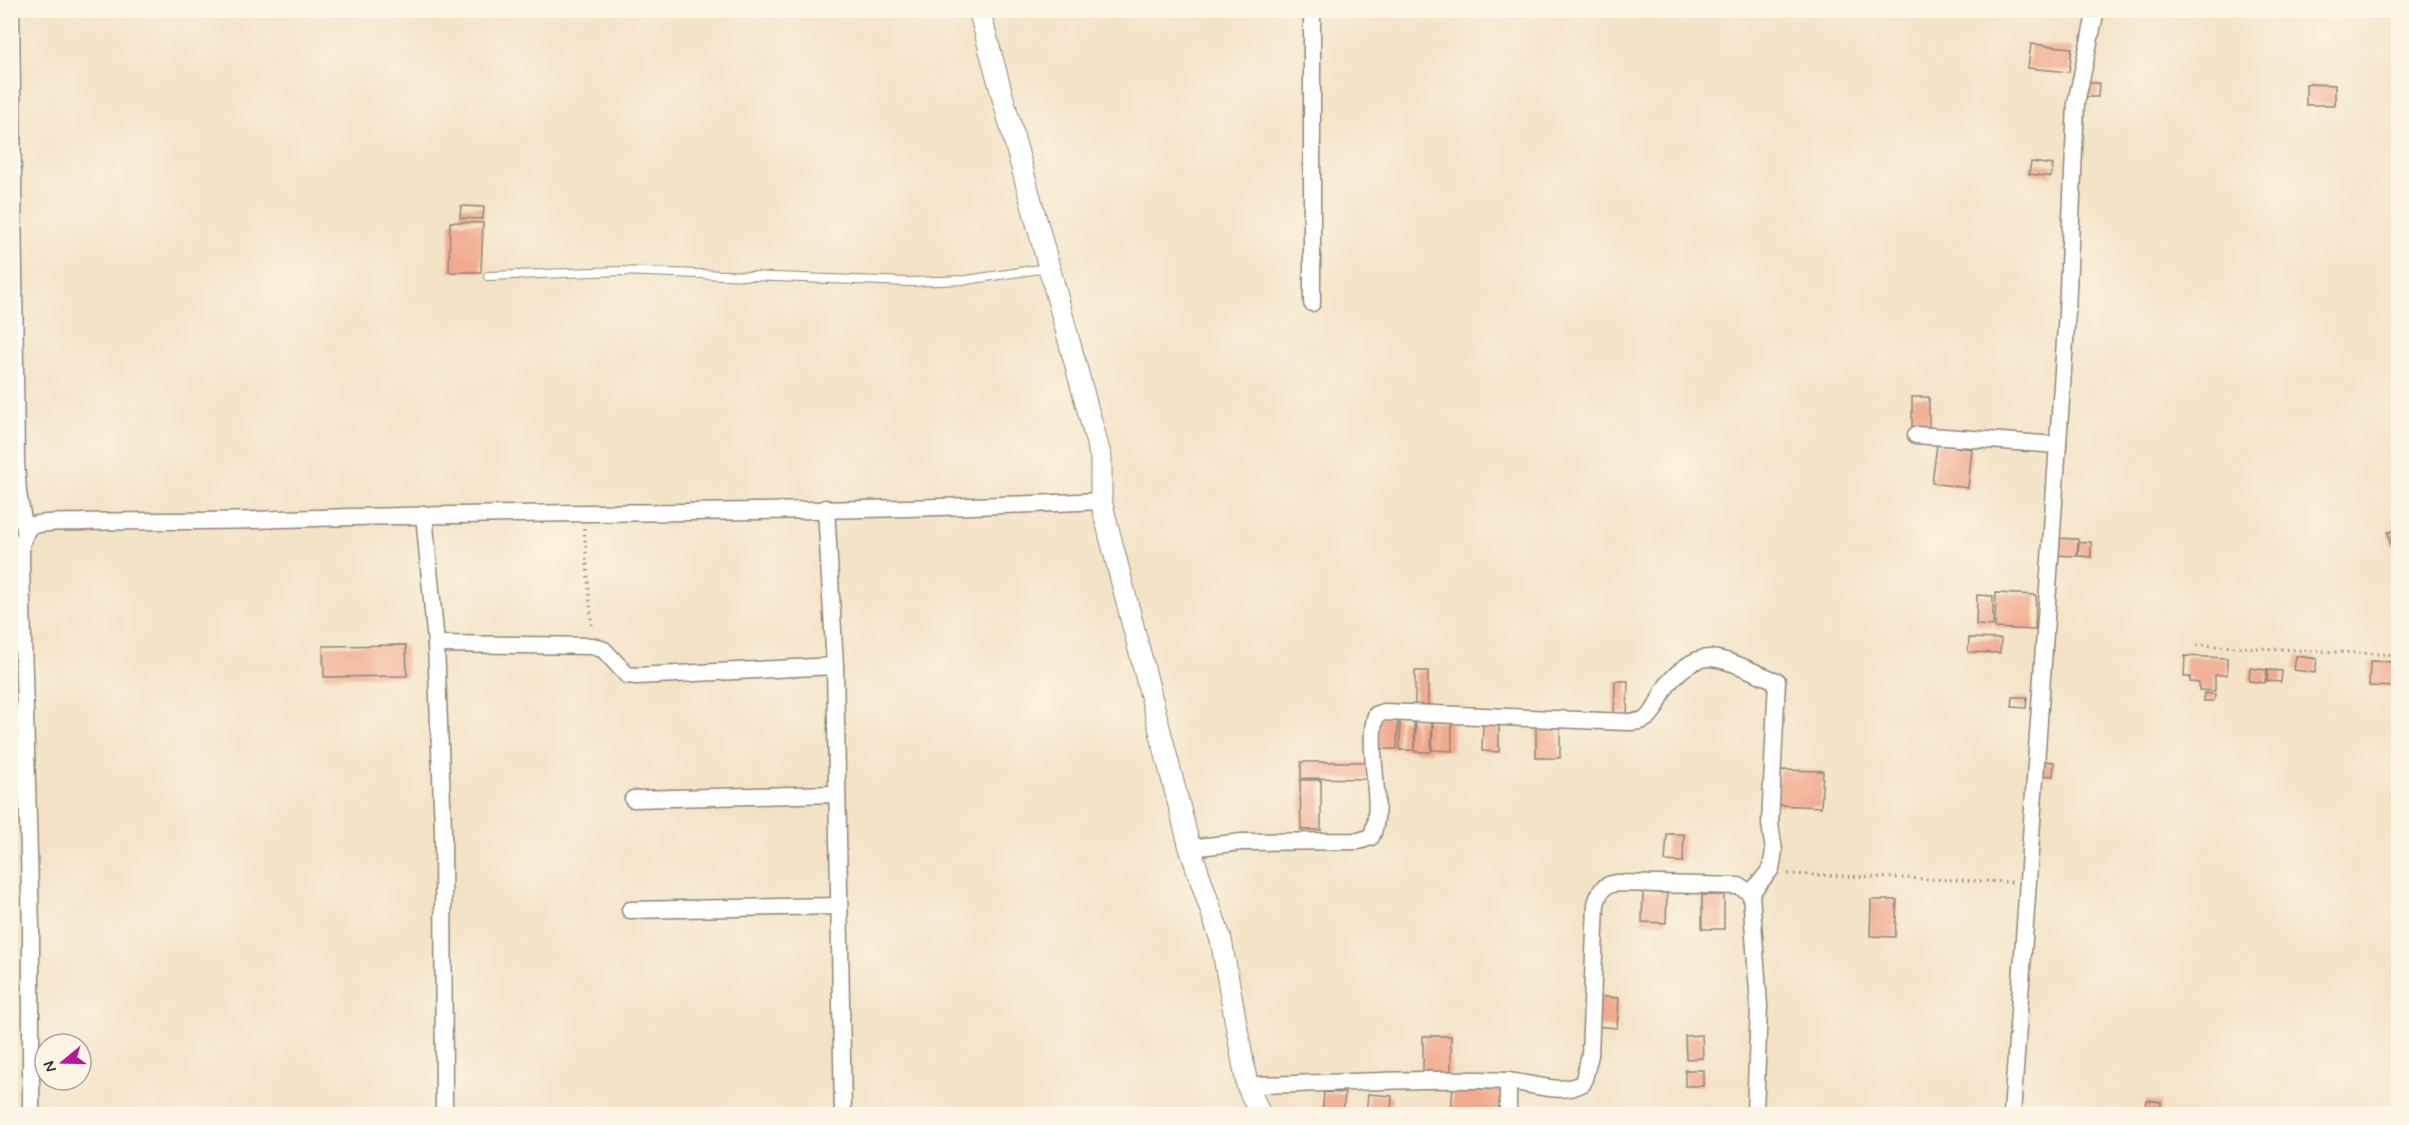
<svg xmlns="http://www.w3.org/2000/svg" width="2409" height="1125" font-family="Mynerve,sans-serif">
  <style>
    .building { fill: #f1aa8f }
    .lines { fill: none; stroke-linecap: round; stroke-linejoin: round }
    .service-casing { stroke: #8f8778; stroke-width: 10 }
    .minor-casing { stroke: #8f8778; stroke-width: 19 }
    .tertiary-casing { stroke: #8f8778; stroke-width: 23 }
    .path { stroke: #8f8778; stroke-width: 3; stroke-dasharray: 1.5 4.5; stroke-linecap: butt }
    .service { stroke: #fff; stroke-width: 8 }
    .minor { stroke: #fff; stroke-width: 16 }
    .tertiary { stroke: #fff; stroke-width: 21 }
  </style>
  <rect width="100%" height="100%" fill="#fcf5e5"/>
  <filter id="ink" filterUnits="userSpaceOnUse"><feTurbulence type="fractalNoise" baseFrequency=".0167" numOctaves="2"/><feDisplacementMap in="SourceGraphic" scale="12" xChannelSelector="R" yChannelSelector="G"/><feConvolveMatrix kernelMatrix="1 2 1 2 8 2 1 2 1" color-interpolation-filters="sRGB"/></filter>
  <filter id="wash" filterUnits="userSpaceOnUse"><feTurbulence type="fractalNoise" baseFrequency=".008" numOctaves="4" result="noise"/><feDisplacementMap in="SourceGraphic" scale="24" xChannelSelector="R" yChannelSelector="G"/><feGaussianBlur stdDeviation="1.35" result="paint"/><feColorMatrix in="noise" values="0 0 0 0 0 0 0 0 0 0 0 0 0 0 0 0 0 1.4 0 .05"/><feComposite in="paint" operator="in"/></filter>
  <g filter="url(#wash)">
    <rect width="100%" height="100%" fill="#f3e3c6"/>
    <g id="blocks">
      <g class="building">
        <polygon points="2031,44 2072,48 2069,72 2028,68"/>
        <polygon points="2084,83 2099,83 2098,97 2084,97"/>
        <polygon points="2306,84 2335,85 2335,105 2306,105"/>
        <polygon points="2031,162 2053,165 2051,177 2029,174"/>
        <polygon points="461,206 484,207 483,219 460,218"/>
        <polygon points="450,222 483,223 481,272 449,272"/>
        <rect x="1912" y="397" width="17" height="31"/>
        <polygon points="1937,444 1972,449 1968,488 1932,483"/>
        <polygon points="2398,530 2398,545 2391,546 2388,532"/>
        <polygon points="2053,538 2078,539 2077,556 2052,555"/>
        <polygon points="2079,542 2091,542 2091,557 2078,556"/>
        <polygon points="1996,593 2036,595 2035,630 1995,628"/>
        <polygon points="1977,595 1993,596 1993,626 1976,625"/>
        <polygon points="1969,638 2001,639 2000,653 1968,652"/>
        <polygon points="406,645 407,676 324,677 323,646"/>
        <polygon points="2185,656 2227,658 2227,675 2215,675 2215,691 2199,690 2199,683 2190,682 2190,677 2184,677"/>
        <polygon points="2296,656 2317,659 2315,673 2294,670"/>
        <polygon points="2370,661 2398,662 2398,687 2369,686"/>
        <polygon points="2250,668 2267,670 2265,683 2249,681"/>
        <polygon points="2268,670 2282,671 2281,682 2267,681"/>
        <rect x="1415" y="671" width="13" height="34"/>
        <polygon points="1615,681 1628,681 1627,714 1614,714"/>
        <polygon points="2204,693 2215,694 2214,701 2204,701"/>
        <polygon points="2013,697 2027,697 2026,708 2012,707"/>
        <polygon points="1379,717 1398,718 1397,749 1378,749"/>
        <polygon points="1400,720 1414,720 1415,750 1400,750"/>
        <polygon points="1416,720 1432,720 1431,752 1415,752"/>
        <polygon points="1433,721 1452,721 1452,751 1432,750"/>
        <polygon points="1483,722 1499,722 1499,752 1482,751"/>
        <rect x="1536" y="726" width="24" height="32"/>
        <polygon points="2037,760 2054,762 2053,776 2036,775"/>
        <polygon points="1301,762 1367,762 1367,779 1301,778"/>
        <polygon points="1779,770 1823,771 1821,807 1777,805"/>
        <polygon points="1300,780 1321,780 1321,830 1301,830"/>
        <polygon points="1667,834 1684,834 1683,862 1665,861"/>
        <polygon points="1643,892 1667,893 1666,923 1642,922"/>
        <rect x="1702" y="895" width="22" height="34"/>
        <polygon points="1871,900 1897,900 1895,937 1870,936"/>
        <polygon points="1596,996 1619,998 1617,1028 1594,1026"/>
        <polygon points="1702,1035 1703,1058 1686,1059 1685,1036"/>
        <rect x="1423" y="1036" width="28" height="38"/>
        <rect x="1685" y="1070" width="18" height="16"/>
        <polygon points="1453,1083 1503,1087 1501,1114 1451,1114"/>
        <polygon points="1324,1092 1345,1093 1343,1114 1322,1114"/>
        <polygon points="1368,1094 1392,1096 1391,1114 1366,1114"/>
        <polygon points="2146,1100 2161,1102 2160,1114 2144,1113"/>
      </g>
    </g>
  </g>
  <g filter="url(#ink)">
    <use href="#blocks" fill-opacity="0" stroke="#8f8778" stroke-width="1.5"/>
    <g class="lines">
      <g class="service-casing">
        <polyline id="service" points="488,276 620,271 909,282 966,280 1047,268"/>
      </g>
      <g class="minor-casing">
        <g id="minor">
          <polyline points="11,10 16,461 18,493 25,530"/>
          <polyline points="1312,303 1312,10"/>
          <polyline points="1916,435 2058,445"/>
          <polyline points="826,508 835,666 843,1114"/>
          <polyline points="424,514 436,644 443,828 444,1114"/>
          <polyline points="436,644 593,646 604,650 627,675 637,676 835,666"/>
          <polyline points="633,799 837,794"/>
          <path d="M 1190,848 L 1242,842 L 1359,841 L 1371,837 C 1386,808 1365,747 1376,715 L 1384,712 L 1627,722 C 1635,722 1643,722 1649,716 C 1656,711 1659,699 1663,692 C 1671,677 1692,657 1710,658 C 1733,660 1756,674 1777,681 L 1770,824 L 1774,851 L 1771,869 L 1751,893 L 1739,886 L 1617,883 C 1603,885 1600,890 1596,904 L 1590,1055 L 1583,1083 C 1561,1096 1532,1083 1507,1081 C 1421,1077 1333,1084 1247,1085"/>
          <polyline points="1751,893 1759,1006 1755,1114"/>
          <polyline points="630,910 838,906"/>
          <path d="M 31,1114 L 31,927 L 21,568 L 21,544 L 29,526 C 46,521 66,523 83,522 C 140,520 198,522 255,520 C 537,510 819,515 1101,501"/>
          <polyline points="1508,1114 1508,1081"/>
          <polyline points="2012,1114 2067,312 2076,103 2096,10"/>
        </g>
      </g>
      <g class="tertiary-casing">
        <polyline id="tertiary" points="979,10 1101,458 1101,501 1190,848 1221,940 1247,1085 1260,1114"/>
      </g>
      <g class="path">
        <polyline points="584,528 592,629"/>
        <polyline points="2197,645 2398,655"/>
        <polyline points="1788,874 2012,882"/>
      </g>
      <use href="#service" class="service"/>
      <use href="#minor" class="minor"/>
      <use href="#tertiary" class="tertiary"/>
    </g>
  </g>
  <rect width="2409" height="1125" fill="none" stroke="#fcf5e5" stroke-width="36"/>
  <g transform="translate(63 1062) rotate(251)"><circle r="28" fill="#fcf5e5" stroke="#a8a49b" stroke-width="1.5"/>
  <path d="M0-4.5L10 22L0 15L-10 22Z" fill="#b5179e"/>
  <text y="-9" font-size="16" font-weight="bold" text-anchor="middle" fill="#2b2b2b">N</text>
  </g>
</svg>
